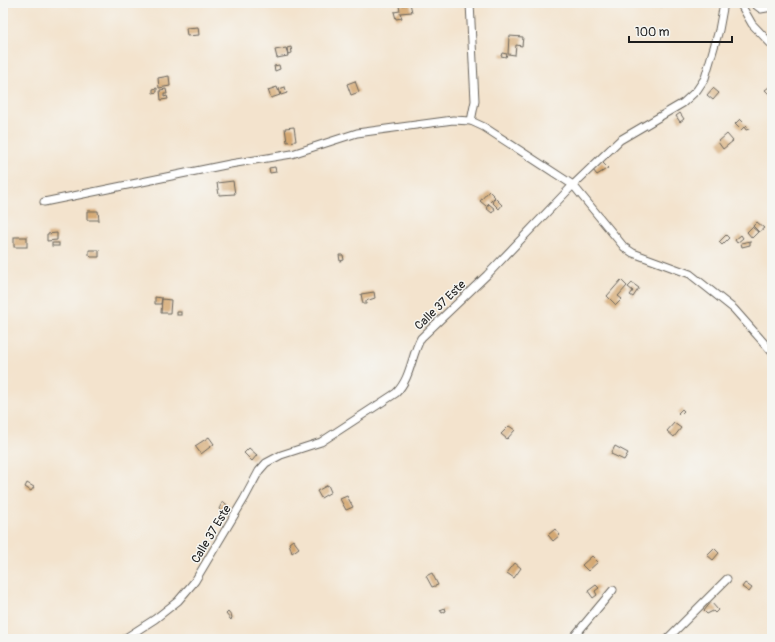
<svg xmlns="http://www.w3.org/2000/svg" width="775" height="642" font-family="Pangolin,sans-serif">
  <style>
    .building { fill: #d4a872 }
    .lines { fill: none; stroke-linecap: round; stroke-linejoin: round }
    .minor-casing { stroke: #67625a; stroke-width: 9 }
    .minor { stroke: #fff; stroke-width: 7 }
    .labels { text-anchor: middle; stroke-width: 3; stroke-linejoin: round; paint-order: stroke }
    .street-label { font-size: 12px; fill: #1c1c1c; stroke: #f6f6f2 }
  </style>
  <rect width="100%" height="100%" fill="#f6f6f2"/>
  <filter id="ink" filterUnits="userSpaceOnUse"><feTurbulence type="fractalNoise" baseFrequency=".025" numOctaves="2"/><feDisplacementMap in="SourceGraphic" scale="8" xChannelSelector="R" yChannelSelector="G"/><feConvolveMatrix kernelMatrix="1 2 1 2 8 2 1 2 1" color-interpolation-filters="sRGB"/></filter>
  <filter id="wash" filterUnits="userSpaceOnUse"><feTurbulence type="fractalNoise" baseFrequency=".012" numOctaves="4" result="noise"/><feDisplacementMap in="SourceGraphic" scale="16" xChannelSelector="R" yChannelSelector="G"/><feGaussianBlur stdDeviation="0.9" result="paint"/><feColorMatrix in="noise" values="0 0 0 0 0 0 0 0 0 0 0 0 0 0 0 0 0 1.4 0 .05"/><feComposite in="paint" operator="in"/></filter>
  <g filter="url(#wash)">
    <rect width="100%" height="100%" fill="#f3e3cd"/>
    <g id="blocks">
      <g class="building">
        <polygon points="410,3 412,12 400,13 402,18 396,19 394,12 400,11 399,6"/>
        <polygon points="658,3 668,3 661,7"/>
        <polygon points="198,27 199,35 187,36 186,28"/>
        <polygon points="509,36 523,37 522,46 516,45 515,55 508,54"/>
        <polygon points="291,47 292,53 288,54 287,48"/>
        <polygon points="286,48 288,56 277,58 275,50"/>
        <polygon points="502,53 507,54 506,57 501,56"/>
        <polygon points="279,65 280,69 275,71 274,66"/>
        <polygon points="169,76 170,86 159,88 158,78"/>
        <polygon points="355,81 359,92 351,95 347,84"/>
        <polygon points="277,87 280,95 271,98 268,90"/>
        <polygon points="285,87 287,93 281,95 279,89"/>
        <polygon points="769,87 772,90 771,96 765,90"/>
        <polygon points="157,88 157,92 153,93 153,89"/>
        <polygon points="713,88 719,93 713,100 707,95"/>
        <polygon points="166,89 167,94 164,94 164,97 167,96 168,99 161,100 160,90"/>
        <polygon points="680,113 684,119 680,122 676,116"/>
        <polygon points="740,119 747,126 749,129 746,130 744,127 741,130 735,124"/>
        <polygon points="294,127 296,141 287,142 285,128"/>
        <polygon points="727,134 733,141 723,149 718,142"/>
        <polygon points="602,162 608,168 597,175 593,170"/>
        <polygon points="275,167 276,172 270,173 269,168"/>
        <polygon points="233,181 235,194 219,195 217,183"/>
        <polygon points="489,191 495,197 486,206 480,201"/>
        <polygon points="495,198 502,205 499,209 492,202"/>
        <polygon points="489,204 495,209 492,213 486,208"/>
        <polygon points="87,211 98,211 99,220 87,220"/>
        <polygon points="757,222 764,228 759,232 753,226"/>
        <polygon points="752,227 758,232 752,238 747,232"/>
        <polygon points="57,233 57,240 47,241 47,234"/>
        <polygon points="726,235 729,238 722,245 719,242"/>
        <polygon points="741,235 743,238 737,243 735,240"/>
        <rect x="14" y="237" width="13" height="10"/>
        <polygon points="750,241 750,245 742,247 741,243"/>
        <rect x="52" y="243" width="7" height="3"/>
        <polygon points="89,250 99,250 99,257 91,257 89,255"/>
        <polygon points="339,255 343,255 344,260 340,261"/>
        <polygon points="621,280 627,286 618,296 622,299 616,305 607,296"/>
        <polygon points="632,283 639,288 633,297 630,295 633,291 628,287"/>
        <polygon points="374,292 375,298 366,301 366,304 363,304 361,294"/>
        <polygon points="155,297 162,298 161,304 155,304"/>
        <polygon points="162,299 171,300 170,313 161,313"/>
        <rect x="177" y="312" width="4" height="3"/>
        <polygon points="682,409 684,411 680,415 678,413"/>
        <polygon points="674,423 681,428 674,437 667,431"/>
        <polygon points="509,426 515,430 507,439 501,434"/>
        <polygon points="209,437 214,444 201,454 195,446"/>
        <polygon points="615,446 628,453 624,460 611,454"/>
        <polygon points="249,448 257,455 252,461 244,453"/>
        <polygon points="27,483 34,487 31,491 25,487"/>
        <polygon points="328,485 331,492 321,498 317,491"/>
        <polygon points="347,496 353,507 346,510 340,499"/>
        <polygon points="223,501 230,508 225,514 219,509"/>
        <polygon points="555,529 560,535 553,541 548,535"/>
        <polygon points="293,540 299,548 292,553 289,543"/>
        <polygon points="714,548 719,553 713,560 707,555"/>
        <polygon points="592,556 598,562 588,571 582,565"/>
        <polygon points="515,563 521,568 514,578 507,573"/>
        <polygon points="432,573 438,585 432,587 426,576"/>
        <polygon points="745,583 752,588 749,592 742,587"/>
        <polygon points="596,585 599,588 595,591 597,595 593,598 588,591"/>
        <polygon points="711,602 718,610 715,613 713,611 707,614 704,611"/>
        <polygon points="445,608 446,611 442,613 440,610"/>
        <polygon points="228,612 232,617 231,620 226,614"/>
      </g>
    </g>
  </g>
  <g filter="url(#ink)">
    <use href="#blocks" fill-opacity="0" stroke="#67625a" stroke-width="1"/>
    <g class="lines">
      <g class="minor-casing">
        <g id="minor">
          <polyline points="470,3 475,101 471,121"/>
          <polyline points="740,3 752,24 772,45"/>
          <polyline points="753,3 761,9 772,7"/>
          <polyline points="44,202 230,164 292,154 357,133 453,120 471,121 484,127 573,185 624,247 633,253 690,274 734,309 772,352"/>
          <path d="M 124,639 L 155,619 L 178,601 L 195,581 L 244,499 L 259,471 L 266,463 L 281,455 L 321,442 L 396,393 C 411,378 411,356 421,338 L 487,275 L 573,185 L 620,140 L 683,103 L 697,90 L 705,78 L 719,30 L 724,3"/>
          <polyline points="572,639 613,590"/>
          <polyline points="667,639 727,579"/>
          <polyline points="770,639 772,637"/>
        </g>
      </g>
      <use href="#minor" class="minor"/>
    </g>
  </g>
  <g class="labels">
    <g class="street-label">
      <text transform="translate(440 305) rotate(-44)" y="4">Calle 37 Este</text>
      <text transform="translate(211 534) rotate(-59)" y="4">Calle 37 Este</text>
    </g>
  </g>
  <rect width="775" height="642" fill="none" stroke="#f6f6f2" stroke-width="16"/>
  <path d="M629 36v6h103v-6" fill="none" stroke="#1c1c1c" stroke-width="2"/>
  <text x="635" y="36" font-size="12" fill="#1c1c1c" stroke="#f6f6f2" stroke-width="3" paint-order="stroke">100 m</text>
</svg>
